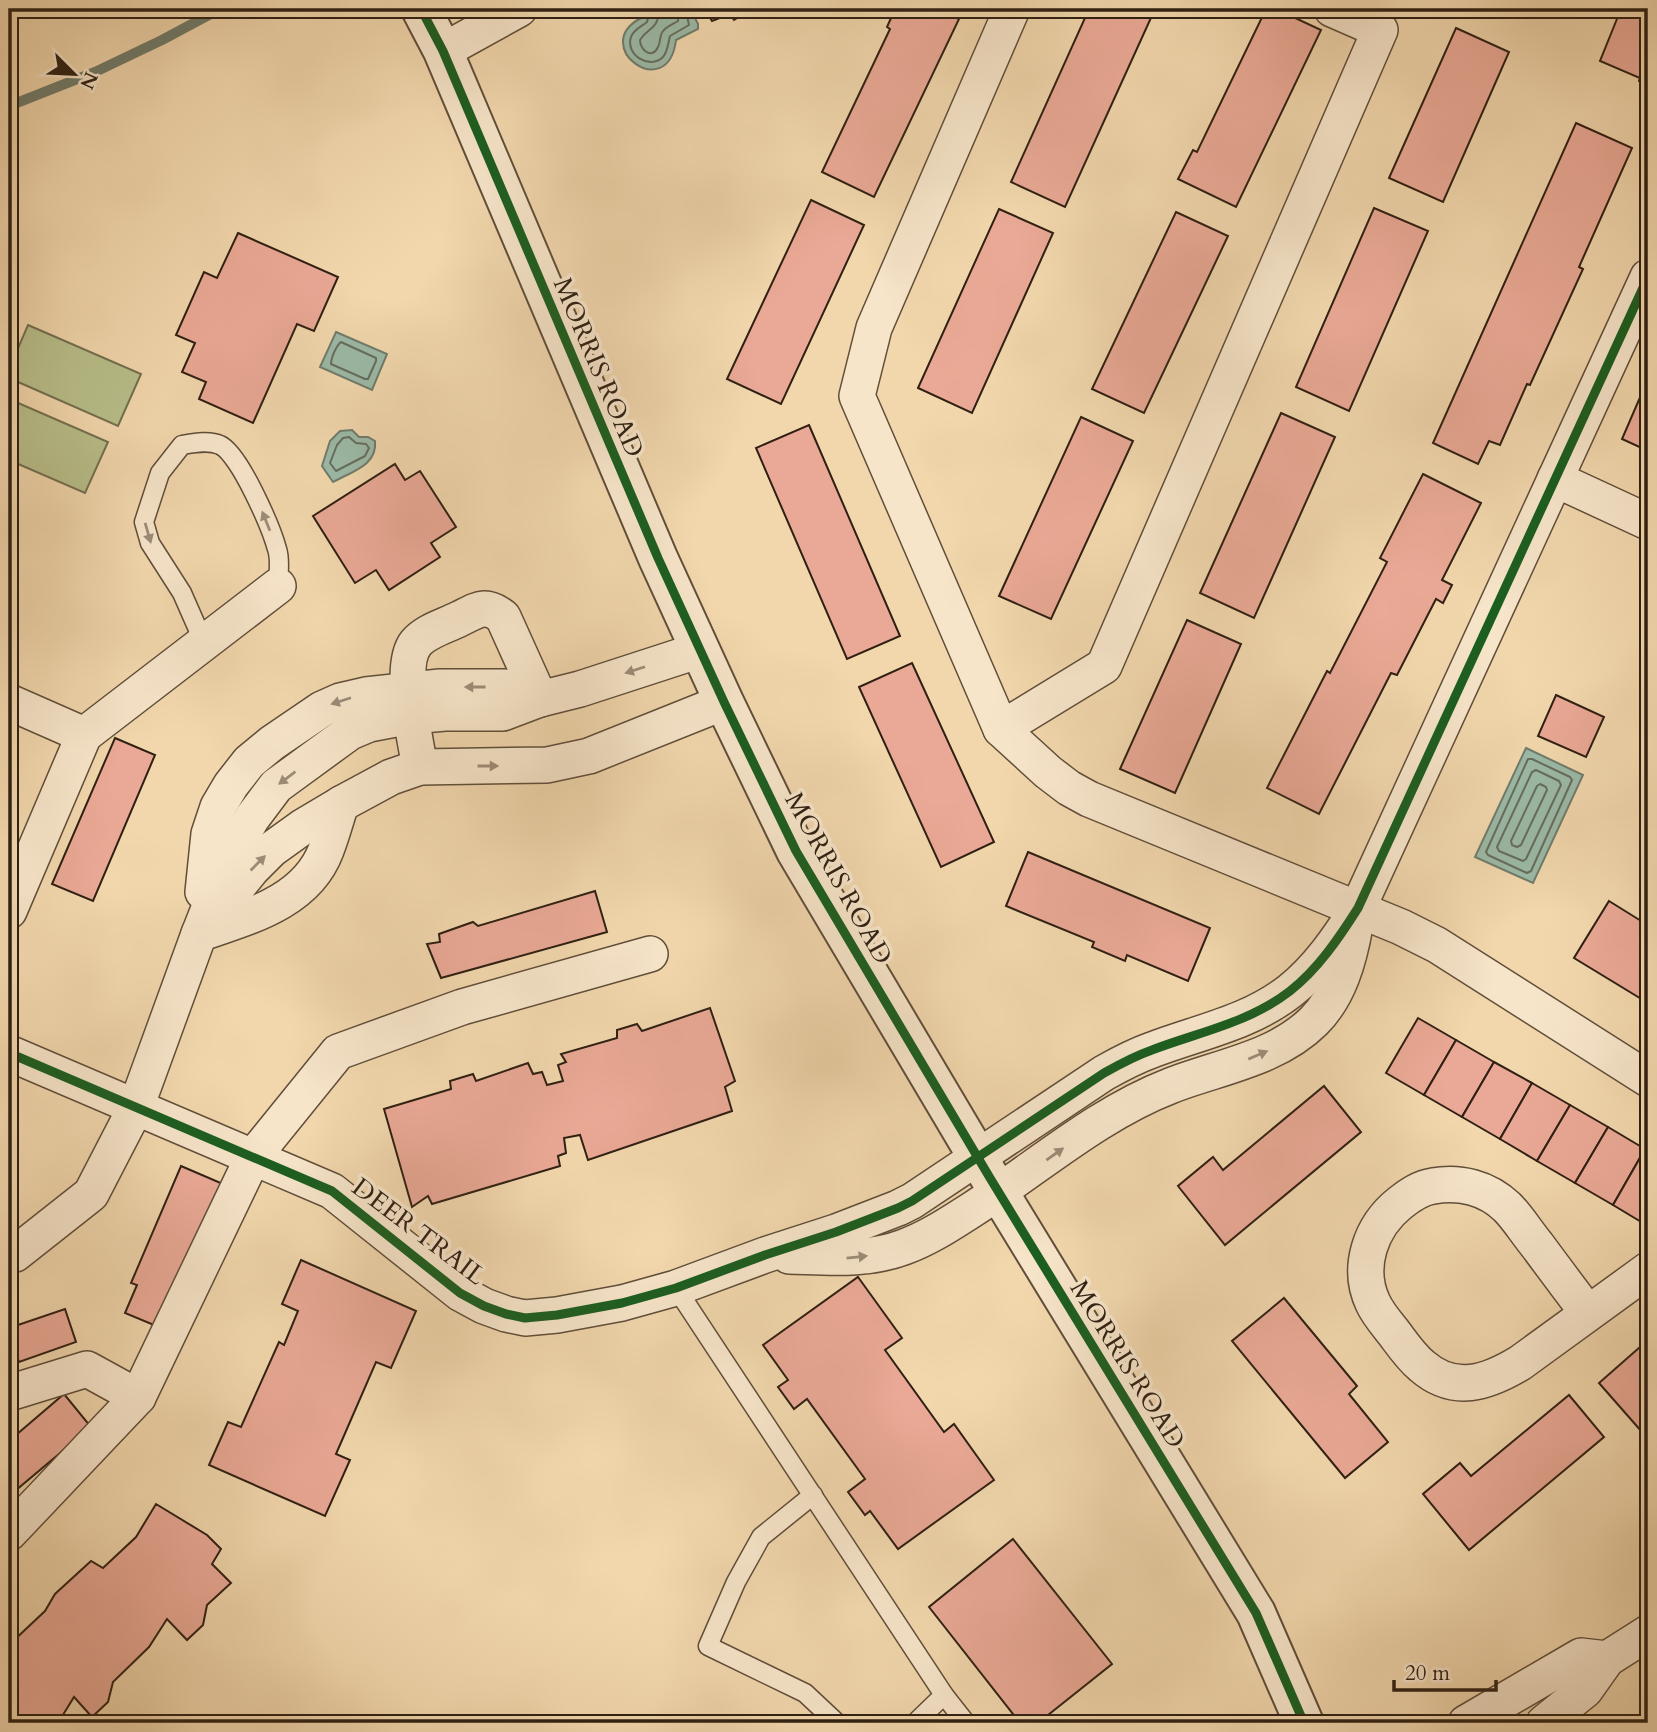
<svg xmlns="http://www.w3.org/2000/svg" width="1657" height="1732" font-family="Cardo,serif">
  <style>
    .green { fill: #b8bf8b; stroke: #74704f; stroke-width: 2 }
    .water { fill: #9bbaa8; stroke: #707c6c; stroke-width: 2 }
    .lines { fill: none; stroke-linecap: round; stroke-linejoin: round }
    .shore { stroke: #656d5e; stroke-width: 2 }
    .stream { stroke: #707c6c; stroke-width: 10 }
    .building { fill: #eaa996; stroke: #2f2013; stroke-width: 2 }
    .service-casing { stroke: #604e3a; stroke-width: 21 }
    .minor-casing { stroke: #604e3a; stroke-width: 38 }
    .tertiary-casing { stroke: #604e3a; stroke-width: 42 }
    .service { stroke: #f7e5ca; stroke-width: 18 }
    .minor { stroke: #f7e5ca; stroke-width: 35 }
    .tertiary { stroke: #f7e5ca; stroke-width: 38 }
    .cycleway-casing { stroke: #f7e5ca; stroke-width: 13 }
    .cycleway { stroke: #1b5e20; stroke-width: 9 }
    .oneway { fill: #9d8c78 }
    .labels { text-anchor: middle; stroke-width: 7; stroke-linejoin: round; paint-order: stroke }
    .street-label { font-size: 26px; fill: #2f2013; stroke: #f7e5ca }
  </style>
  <rect width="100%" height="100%" fill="#f2d7ad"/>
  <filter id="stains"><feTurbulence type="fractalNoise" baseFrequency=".00286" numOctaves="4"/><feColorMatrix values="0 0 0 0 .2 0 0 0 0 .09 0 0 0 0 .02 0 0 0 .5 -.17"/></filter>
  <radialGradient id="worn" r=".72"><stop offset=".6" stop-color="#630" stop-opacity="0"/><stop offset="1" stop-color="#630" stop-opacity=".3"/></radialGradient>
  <g class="green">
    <polygon points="28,325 141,374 118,426 9,378 9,369"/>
    <polygon points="9,399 108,442 85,493 9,460"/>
  </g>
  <g class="water">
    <path d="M 644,9 L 696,9 L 694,16 L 698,24 L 698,29 L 676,40 C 668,105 588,46 641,18 Z"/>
    <polygon points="336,332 387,354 372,390 320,367"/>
    <path d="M 352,430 L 359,437 L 368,437 L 375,441 C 378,465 351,472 333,482 L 322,466 L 330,441 L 340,431 Z"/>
    <polygon points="1526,748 1583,775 1533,883 1475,857"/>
  </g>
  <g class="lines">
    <g class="shore">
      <path d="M 650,9 L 647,22 C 641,27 634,29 631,37 C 625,55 650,70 663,57 C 668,51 668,43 670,36 L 689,25 L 687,16 L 688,9"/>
      <path d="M 659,9 C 658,31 649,26 640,40 C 640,50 652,60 658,47 C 661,42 659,36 663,31 C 667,26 673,24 678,21 L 679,9"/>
      <path d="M 341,342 L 376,358 L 376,361 L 368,379 L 365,379 L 331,364 C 331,358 336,346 341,342 Z"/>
      <polygon points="343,438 349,437 356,443 366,444 369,448 365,456 336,471 330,463 337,445"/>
      <polygon points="1528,759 1532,759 1570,777 1572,780 1531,871 1527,873 1488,855 1486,852"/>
      <polygon points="1536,770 1559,781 1561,785 1526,859 1523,861 1499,851 1497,847 1532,772"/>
      <polygon points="1540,784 1546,787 1547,790 1521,845 1517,847 1512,845 1511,841 1537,786"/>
    </g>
    <polyline class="stream" points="9,106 95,72 162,40 220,9"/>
  </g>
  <g class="building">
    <polygon points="705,9 752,9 734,20 730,14 712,21"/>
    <polygon points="895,9 938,9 959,19 874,197 822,172 890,29 887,27"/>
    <polygon points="1089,9 1155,9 1065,207 1011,182"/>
    <polygon points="1266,9 1276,9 1321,30 1236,207 1178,179 1193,150 1197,152"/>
    <polygon points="1621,9 1644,9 1648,11 1648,85 1639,81 1640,78 1600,61"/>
    <polygon points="1456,28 1509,52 1443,202 1389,178"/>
    <polygon points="1576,123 1632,148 1579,267 1583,269 1530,385 1527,384 1500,445 1489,441 1478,464 1433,443"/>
    <polygon points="811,200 864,225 781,404 727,379"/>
    <polygon points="1374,208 1428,231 1349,411 1296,387"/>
    <polygon points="999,209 1053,233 972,413 918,388"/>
    <polygon points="1176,212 1228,236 1144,413 1092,389"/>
    <polygon points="238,233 338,277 314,331 297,324 253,423 199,399 206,382 182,372 195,343 176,335 204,272 217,278"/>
    <polygon points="1644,388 1648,390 1648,456 1642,453 1644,449 1622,439"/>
    <polygon points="1281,413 1335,437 1254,618 1200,593"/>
    <polygon points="1081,417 1133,441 1051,619 999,596"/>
    <polygon points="809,425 900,636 847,659 756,448"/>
    <polygon points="395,464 405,480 420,471 456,527 431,543 440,557 389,590 376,570 355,583 313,516"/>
    <polygon points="1423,474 1481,503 1442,580 1452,585 1443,603 1436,599 1397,675 1391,673 1319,814 1267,788 1327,671 1330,673 1387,562 1380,558"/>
    <polygon points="1187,620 1241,644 1175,793 1120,769"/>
    <polygon points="912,663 994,842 941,867 859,687"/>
    <polygon points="1556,695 1604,717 1586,757 1538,736"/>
    <polygon points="115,738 155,755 93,901 52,884"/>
    <polygon points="1028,852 1210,928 1188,981 1127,955 1125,961 1092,947 1094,942 1006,906"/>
    <polygon points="595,891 607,932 441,978 427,944 440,942 439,934 473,922 478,926"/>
    <polygon points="1609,901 1646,924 1641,933 1648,937 1648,1003 1574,958"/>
    <polygon points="710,1008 735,1081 725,1087 732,1111 588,1160 580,1135 564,1138 566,1153 558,1156 560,1166 432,1204 428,1196 412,1207 384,1109 451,1089 450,1081 473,1074 476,1081 528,1063 533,1074 542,1072 547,1085 563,1081 558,1065 566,1062 561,1054 617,1038 617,1030 637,1024 642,1031"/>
    <polygon points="1418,1018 1456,1040 1424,1095 1386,1073"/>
    <polygon points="1456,1040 1494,1062 1462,1117 1424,1095"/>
    <polygon points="1494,1062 1532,1083 1500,1139 1462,1117"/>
    <polygon points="1532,1083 1570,1105 1537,1161 1500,1139"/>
    <polygon points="1324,1086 1361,1132 1225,1245 1178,1186 1213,1157 1223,1170"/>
    <polygon points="1570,1105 1608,1127 1575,1183 1537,1161"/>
    <polygon points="1608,1127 1645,1149 1613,1205 1575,1183"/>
    <polygon points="1645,1149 1648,1151 1648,1226 1613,1205"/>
    <polygon points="181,1166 223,1184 161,1328 125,1313 137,1285 131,1283"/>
    <polygon points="301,1260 416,1311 391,1368 376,1362 336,1454 350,1460 325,1516 209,1465 228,1422 241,1427 279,1342 284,1345 298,1311 282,1304"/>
    <polygon points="858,1277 902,1338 885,1350 944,1432 954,1424 994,1480 898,1549 870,1511 865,1515 848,1492 865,1479 807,1399 794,1409 778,1387 788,1380 763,1345"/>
    <polygon points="1284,1298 1357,1386 1349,1394 1388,1442 1345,1478 1232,1341"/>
    <polygon points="65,1309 76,1342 19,1362 9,1333 9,1328"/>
    <polygon points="1648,1340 1648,1427 1642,1432 1599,1383"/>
    <polygon points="64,1394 91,1427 9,1496 9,1441"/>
    <polygon points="1569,1395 1604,1437 1469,1550 1423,1494 1460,1463 1471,1476"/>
    <polygon points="156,1504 207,1535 221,1549 212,1564 231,1583 207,1605 203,1625 187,1640 167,1619 149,1647 113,1682 108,1702 92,1717 74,1697 58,1723 31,1723 9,1710 9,1642 11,1643 45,1611 55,1594 91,1561 103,1568 136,1537"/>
    <polygon points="1013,1539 1112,1664 1038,1723 1020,1723 929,1607"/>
  </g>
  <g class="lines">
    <g class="service-casing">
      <g id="service">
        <path d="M 204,643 L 182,593 L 150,543 L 144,522 L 160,473 L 182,445 C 194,443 209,440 220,445 C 239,453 271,527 277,549 C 281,560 278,575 278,586"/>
        <polyline points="676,1288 944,1695 966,1723"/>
        <polyline points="813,1495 761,1537 736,1582 708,1646 805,1693 837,1723"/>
        <polyline points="915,1723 944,1695"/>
      </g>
    </g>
    <g class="minor-casing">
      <g id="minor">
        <polyline points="1012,9 874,328 857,396 1001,729 1048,772 1069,788 1089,799 1401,927 1437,945 1648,1079"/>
        <polyline points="443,51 519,9"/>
        <polyline points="1555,479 1648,522"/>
        <polyline points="9,702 84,735"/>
        <polyline points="1001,729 1104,666 1380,30 1332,9"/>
        <path d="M 420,767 C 415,739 398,665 416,643 C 426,631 445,626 459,619 C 478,610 485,603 503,617 L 540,699"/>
        <polyline points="203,892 209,834 218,807 231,785 249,762 272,743 322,709 340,701 366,695 440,687 505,687 540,699"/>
        <polyline points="221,907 252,869 272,849 304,826 341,804 391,777 420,767 547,765 589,756 724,702"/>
        <polyline points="9,911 84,735 278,586"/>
        <path d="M 199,934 C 247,917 306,903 326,850 C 332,835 336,819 341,804"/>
        <path d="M 9,1053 L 332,1191 L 460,1293 L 484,1306 L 506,1314 L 525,1318 L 557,1315 L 622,1303 L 676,1288 L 765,1255 L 836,1232 L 898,1208 L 912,1201 L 1104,1073 C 1120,1064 1135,1056 1152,1050 C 1199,1032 1249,1023 1290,991 C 1318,969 1339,938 1358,908 L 1648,277"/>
        <polyline points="9,1256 15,1254 91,1194 136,1107 199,934 231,853 252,818 276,786 350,732 369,724 411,716 445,713 503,713 540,699 580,689 700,650"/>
        <path d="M 789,1256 C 828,1257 867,1261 904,1247 C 929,1238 951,1223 973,1209 C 1038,1167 1098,1114 1170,1086 C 1218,1067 1276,1059 1314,1021 C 1339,996 1349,960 1355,926"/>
        <path d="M 1588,1313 C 1571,1291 1554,1268 1537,1245 C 1527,1233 1518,1218 1507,1207 C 1487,1188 1460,1181 1433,1186 C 1420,1188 1410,1195 1400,1203 C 1371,1226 1356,1267 1373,1303 C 1378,1314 1387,1324 1394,1333 C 1403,1345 1411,1357 1422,1366 C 1454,1394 1487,1383 1520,1363 L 1648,1270"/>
        <polyline points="9,1393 87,1369 138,1397"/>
        <polyline points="9,1533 138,1397 253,1157 338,1052 462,1007 650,954"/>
        <polyline points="1466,1723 1581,1656 1607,1659"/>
        <polyline points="1544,1723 1585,1690 1607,1659 1648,1633"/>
      </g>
    </g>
    <g class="tertiary-casing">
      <polyline id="tertiary" points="421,9 443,51 658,558 724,702 796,851 990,1178 1256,1613 1304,1723"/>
    </g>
    <use href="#service" class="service"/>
    <use href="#minor" class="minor"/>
    <use href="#tertiary" class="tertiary"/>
    <g class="cycleway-casing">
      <g id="cycleway">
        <polyline points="421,9 443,51 658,558 724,702 796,851 990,1178 1256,1613 1304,1723"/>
        <path d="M 9,1053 L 332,1191 L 460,1293 L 484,1306 L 506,1314 L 525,1318 L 557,1315 L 622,1303 L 676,1288 L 765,1255 L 836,1232 L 898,1208 L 912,1201 L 1104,1073 C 1120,1064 1135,1056 1152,1050 C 1199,1032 1249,1023 1290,991 C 1318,969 1339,938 1358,908 L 1648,277"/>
      </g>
    </g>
    <use href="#cycleway" class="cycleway"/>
  </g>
  <defs><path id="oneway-solid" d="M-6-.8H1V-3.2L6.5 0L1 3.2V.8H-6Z" transform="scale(1.75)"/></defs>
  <g class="oneway">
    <use href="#oneway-solid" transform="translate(266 521) rotate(-112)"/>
    <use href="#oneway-solid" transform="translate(148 533) rotate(74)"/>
    <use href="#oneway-solid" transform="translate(635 670) rotate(162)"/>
    <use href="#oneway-solid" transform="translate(475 687) rotate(-180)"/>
    <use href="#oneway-solid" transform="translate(341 701) rotate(162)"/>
    <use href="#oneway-solid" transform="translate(488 766)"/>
    <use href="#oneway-solid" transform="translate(287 778) rotate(143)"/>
    <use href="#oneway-solid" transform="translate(258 863) rotate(-45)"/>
    <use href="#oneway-solid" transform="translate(1258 1055) rotate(-23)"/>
    <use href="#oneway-solid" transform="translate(1055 1154) rotate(-35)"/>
    <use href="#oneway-solid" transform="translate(857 1257) rotate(-6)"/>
  </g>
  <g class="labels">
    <g class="street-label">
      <text transform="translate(599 367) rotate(67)" y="9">MORRIS ROAD</text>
      <text transform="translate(839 878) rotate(61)" y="9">MORRIS ROAD</text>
      <text transform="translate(419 1231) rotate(37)" y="9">DEER TRAIL</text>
      <text transform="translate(1128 1364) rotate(58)" y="9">MORRIS ROAD</text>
    </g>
  </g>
  <rect width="1657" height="1732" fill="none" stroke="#f2d7ad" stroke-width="35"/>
  <rect x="10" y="10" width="1636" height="1711" fill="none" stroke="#2f2013" stroke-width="3.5"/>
  <rect x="18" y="18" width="1622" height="1697" fill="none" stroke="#2f2013" stroke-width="2"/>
  <g transform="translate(74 74) rotate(114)" stroke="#f7e5ca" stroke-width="5" paint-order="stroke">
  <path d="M0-5L12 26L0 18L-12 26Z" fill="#2f2013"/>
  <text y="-10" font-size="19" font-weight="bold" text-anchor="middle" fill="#2f2013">N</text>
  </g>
  <path d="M1394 1680v10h102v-10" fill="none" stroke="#2f2013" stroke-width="3.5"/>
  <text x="1405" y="1680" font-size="21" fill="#2f2013" stroke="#f7e5ca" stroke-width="5" paint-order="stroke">20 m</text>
  <rect width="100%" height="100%" filter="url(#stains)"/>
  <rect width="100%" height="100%" fill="url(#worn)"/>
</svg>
